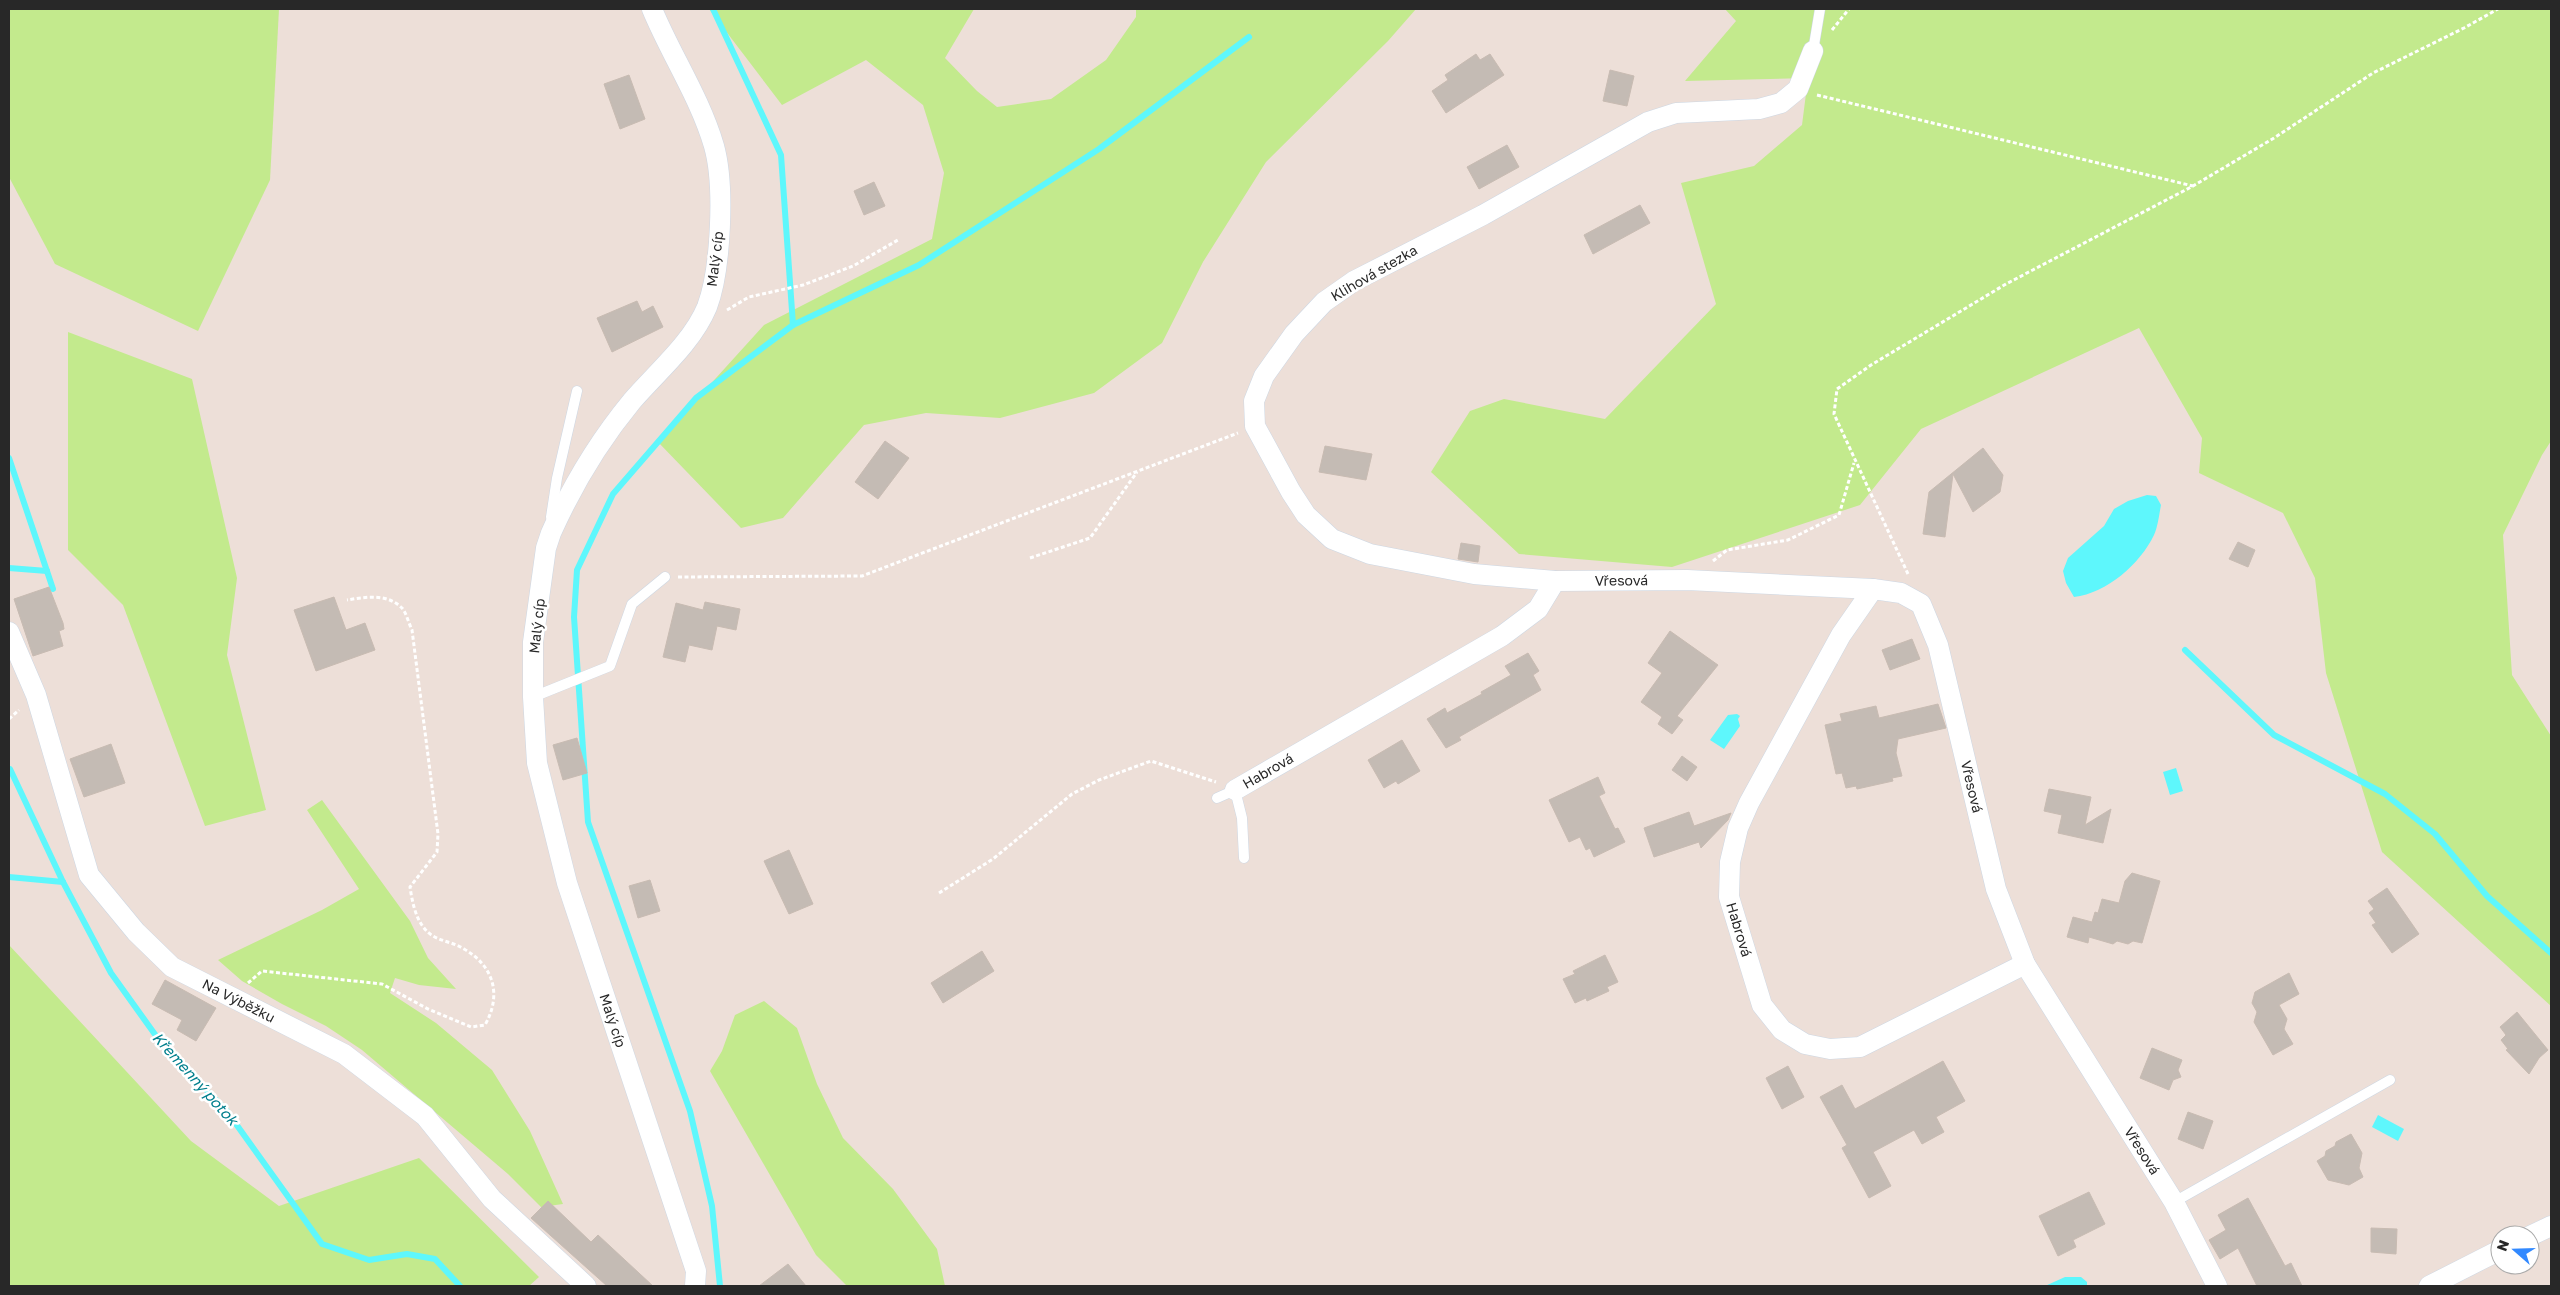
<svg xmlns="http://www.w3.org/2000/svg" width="2560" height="1295" font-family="'Golos Text',sans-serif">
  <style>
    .green { fill: #c3ea8d }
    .water { fill: #5ef7fc }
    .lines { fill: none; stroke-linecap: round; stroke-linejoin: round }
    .stream { stroke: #5ef7fc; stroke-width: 6 }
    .building { fill: #c4bbb4; stroke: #c8bbb2 }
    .service-casing { stroke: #cdd7e3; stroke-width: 11 }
    .minor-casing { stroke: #cdd7e3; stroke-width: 21 }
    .path { stroke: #fff; stroke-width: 3; stroke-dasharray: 4 2.5; stroke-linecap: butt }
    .service { stroke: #fff; stroke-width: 10 }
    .minor { stroke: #fff; stroke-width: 20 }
    .labels { text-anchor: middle; stroke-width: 5; stroke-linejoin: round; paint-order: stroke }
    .street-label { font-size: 14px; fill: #282828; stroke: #fff }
    .water-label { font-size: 15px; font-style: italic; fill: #03808e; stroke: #fff }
  </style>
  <rect width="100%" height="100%" fill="#eddfd8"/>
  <g class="green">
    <polygon points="9,9 279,9 270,180 198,331 55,264 9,177"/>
    <polygon points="709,9 974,9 945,58 977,91 997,107 1051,99 1106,60 1136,17 1136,9 1416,9 1388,41 1266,162 1203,262 1162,343 1094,393 1000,418 926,413 864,425 783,518 741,528 658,442 764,325 932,239 944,173 923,105 866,60 782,105"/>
    <polygon points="1725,9 2551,9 2551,441 2542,455 2503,535 2512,675 2551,736 2551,1006 2382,852 2326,673 2315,578 2283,513 2199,473 2202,438 2139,328 1921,429 1860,505 1672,567 1519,554 1431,472 1470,411 1504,399 1605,419 1716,304 1681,183 1754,166 1802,125 1808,78 1685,81 1736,21"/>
    <polygon points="68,332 192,379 237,578 227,655 266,810 205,826 123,605 68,550"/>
    <polygon points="322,800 410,921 428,958 456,989 419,985 395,978 390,993 436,1023 492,1070 530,1131 563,1204 541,1207 508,1174 362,1050 326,1026 282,1004 242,981 218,960 322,910 359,889 307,810"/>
    <polygon points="9,945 191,1141 279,1206 419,1158 539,1277 529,1286 9,1286"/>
    <polygon points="764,1001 797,1028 817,1084 843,1138 893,1189 937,1249 945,1286 847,1286 816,1255 710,1071 722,1051 735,1015"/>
  </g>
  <g class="water">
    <path d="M 2147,495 L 2156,496 L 2161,505 C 2159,515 2158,526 2154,535 C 2140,564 2107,593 2074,597 L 2066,583 L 2063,571 L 2068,558 L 2104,526 L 2114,509 L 2128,501 Z"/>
    <polygon points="1737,714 1740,716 1738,719 1740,726 1724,749 1710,740 1728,715"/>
    <polygon points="2176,768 2183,791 2170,795 2163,772"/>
    <polygon points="2378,1115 2404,1129 2398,1141 2372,1127"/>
    <polygon points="2065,1277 2081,1277 2087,1282 2087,1286 2045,1286"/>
  </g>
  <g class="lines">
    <g class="stream">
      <polyline points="713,9 781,155 793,325"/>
      <polyline points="9,458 53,589"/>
      <polyline points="9,568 47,571"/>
      <polyline points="2185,650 2274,735 2385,794 2435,834 2487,896 2551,953"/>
      <polyline points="10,769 63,882 111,973 164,1047 226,1110 322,1244 369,1260 407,1254 435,1259 460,1286"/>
      <polyline points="9,877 63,882"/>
      <polyline points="720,1286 712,1206 690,1111 588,822 574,617 577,570 613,494 696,398 793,325 919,265 1099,149 1249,37"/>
    </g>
  </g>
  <g class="building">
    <polygon points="1476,54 1480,60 1490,54 1504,75 1446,113 1432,91 1448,80 1445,75"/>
    <polygon points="1610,70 1634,76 1627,106 1603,101"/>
    <polygon points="629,75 645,119 620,129 604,84"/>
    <polygon points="1507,145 1519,167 1479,189 1467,167"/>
    <polygon points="874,182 885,206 864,215 854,191"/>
    <polygon points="1640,205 1650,223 1593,254 1584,235"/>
    <polygon points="637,301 642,312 653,306 663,327 612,352 597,318"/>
    <polygon points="885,441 909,458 878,499 855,482"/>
    <polygon points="1325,446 1372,454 1366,480 1319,472"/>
    <polygon points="1983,448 2003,475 2000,492 1973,512 1953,474 1945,537 1923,534 1929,492"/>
    <polygon points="2238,542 2255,550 2248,567 2229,559"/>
    <polygon points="1461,543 1480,546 1478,562 1458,559"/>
    <polygon points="49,587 63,623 64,629 59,631 63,646 33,656 14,599"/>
    <polygon points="334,597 346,630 365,623 375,650 316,671 294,610"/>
    <polygon points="705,602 740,609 736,630 717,626 712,650 689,645 685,662 663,657 676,603 703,610"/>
    <polygon points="1670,631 1718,665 1677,716 1683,720 1672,734 1658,724 1662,717 1641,702 1662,673 1648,663"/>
    <polygon points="1912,639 1920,659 1890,670 1882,650"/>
    <polygon points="1528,653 1539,671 1533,675 1541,690 1459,737 1461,740 1446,748 1427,719 1445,708 1447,713 1482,694 1481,692 1511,675 1505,666"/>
    <polygon points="1938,704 1946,728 1898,739 1896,753 1902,776 1892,778 1893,781 1857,789 1856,786 1846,788 1842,773 1836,774 1825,725 1842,721 1840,714 1876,706 1879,718"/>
    <polygon points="577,738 587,773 563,780 553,745"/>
    <polygon points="1402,740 1420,771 1398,784 1396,781 1384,788 1368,760"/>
    <polygon points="111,744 125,783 84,797 70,759"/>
    <polygon points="1682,756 1697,767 1687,781 1672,770"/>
    <polygon points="1598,777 1605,793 1599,796 1615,829 1618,828 1625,842 1594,857 1590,848 1586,850 1580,837 1569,842 1549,800"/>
    <polygon points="2049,789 2091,797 2085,825 2111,809 2103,843 2058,833 2062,815 2044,811"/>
    <polygon points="1689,812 1694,826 1731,813 1728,820 1701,848 1699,842 1654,857 1644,828"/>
    <polygon points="789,850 813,904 789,914 764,861"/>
    <polygon points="2132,873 2160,881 2142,943 2133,941 2128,944 2117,941 2113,944 2089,937 2088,943 2067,937 2073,917 2092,922 2095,912 2098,913 2102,899 2119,903 2125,881"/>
    <polygon points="650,880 660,911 638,918 629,886"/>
    <polygon points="2387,888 2419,934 2392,953 2372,925 2376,923 2369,913 2374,909 2368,901"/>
    <polygon points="982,951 994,971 943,1003 931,983"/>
    <polygon points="1605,955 1618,982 1607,987 1609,991 1587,1001 1586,998 1575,1003 1563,979 1575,974 1573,971"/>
    <polygon points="2289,973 2299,994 2279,1005 2287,1019 2284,1029 2293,1044 2273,1055 2254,1022 2257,1012 2252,1003 2255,992"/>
    <polygon points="165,980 216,1008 196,1041 177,1030 182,1020 152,1004"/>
    <polygon points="2517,1012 2548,1050 2539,1058 2529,1074 2506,1050 2508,1049 2501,1040 2506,1035 2500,1027"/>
    <polygon points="2152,1048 2182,1060 2178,1070 2181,1077 2173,1080 2169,1090 2140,1078"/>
    <polygon points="1943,1061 1965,1101 1936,1117 1944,1132 1922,1144 1914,1130 1873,1152 1891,1186 1869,1198 1842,1148 1847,1145 1820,1097 1842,1085 1855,1109"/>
    <polygon points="1788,1066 1804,1097 1782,1109 1766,1078"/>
    <polygon points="2188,1112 2213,1121 2203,1149 2178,1139"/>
    <polygon points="2351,1134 2362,1153 2359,1168 2363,1177 2349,1185 2328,1180 2317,1161 2325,1156 2326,1151 2335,1146 2336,1142"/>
    <polygon points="2089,1192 2105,1224 2073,1240 2076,1247 2058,1256 2039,1216"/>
    <polygon points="2248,1198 2285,1266 2291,1263 2302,1286 2257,1286 2238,1248 2220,1259 2209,1240 2226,1230 2218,1215"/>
    <polygon points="548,1201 591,1242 598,1235 653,1286 607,1286 531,1218"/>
    <polygon points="2371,1228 2397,1229 2396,1254 2371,1252"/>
    <polygon points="788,1264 806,1286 759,1286"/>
  </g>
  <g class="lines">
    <g class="service-casing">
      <g id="service">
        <polyline points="1813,51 1820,9"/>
        <polyline points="551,517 557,478 577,391"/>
        <polyline points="533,697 610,666 632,604 665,577"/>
        <polyline points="1217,798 1235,790 1242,818 1244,858"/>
        <polyline points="2174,1202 2390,1080"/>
      </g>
    </g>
    <g class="minor-casing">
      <g id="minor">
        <path id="s1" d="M 652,9 C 671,55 700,98 714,146 C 725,185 721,270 707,307 C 692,343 657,372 632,401 C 599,441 572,486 551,533 L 546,548 L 533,642 L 533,697 L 537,763 L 567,883 L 696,1271 L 695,1286"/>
        <path id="s2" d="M 1813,51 L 1798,89 L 1781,103 L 1759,109 L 1676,113 L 1648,122 L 1483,215 L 1354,281 L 1324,302 L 1294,334 L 1264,376 L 1254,401 L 1255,426 L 1291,492 L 1306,515 L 1332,539 L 1370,554 L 1474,574 L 1555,581 L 1687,580 L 1873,589 L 1901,593 L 1921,604 L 1938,645 L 1996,889 L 2025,964 L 2174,1202 L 2217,1286"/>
        <path id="s3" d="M 1873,589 L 1841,635 L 1749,803 L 1738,828 L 1730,862 L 1729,897 L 1762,1005 L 1782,1030 L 1805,1044 L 1830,1049 L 1860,1047 L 2025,964"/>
        <path id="s4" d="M 9,632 L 36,695 L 89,875 L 136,932 L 172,967 L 344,1054 L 425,1116 L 492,1199 L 586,1286"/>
        <path id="s5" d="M 1235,790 L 1502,636 L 1538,609 L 1555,581"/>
        <polyline points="2530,1236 2551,1226"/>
        <polyline points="2429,1286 2500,1250"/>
      </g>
    </g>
    <g class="path">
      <polyline points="1832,30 1849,9"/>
      <polyline points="1817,95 2193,186"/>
      <polyline points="727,310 749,297 803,285 853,266 898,240"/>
      <polyline points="1030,558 1090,538 1137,472"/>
      <polyline points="1713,561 1727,550 1788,540 1839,515 1854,463"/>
      <polyline points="1908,574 1834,414 1837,389 1871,365 2006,284 2193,186 2274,138 2373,73 2464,28 2498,9"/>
      <polyline points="678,577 862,576 1238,433"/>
      <polyline points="9,719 19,710"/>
      <polyline points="939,893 993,859 1072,794 1099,780 1151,761 1216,782"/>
      <path d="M 248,983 L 262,971 L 382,984 L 428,1009 L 471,1027 L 485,1025 C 502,995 494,966 464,949 C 450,940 435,942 424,928 C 415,917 412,900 410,887 L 437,852 L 438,834 L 412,630 C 409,624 406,612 402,608 C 387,593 365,597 347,600"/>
    </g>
    <use href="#service" class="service"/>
    <use href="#minor" class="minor"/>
  </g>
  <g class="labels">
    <g class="street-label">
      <text transform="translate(715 259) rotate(-83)" y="5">Malý cíp</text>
      <text transform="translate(1374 273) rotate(-30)" y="5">Klihová stezka</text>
      <text dy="5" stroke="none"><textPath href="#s2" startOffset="1149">Vřesová</textPath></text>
      <text transform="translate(537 626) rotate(-84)" y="5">Malý cíp</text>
      <text dy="5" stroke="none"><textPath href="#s5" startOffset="38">Habrová</textPath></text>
      <text dy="5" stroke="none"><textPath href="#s2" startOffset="1642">Vřesová</textPath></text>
      <text dy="5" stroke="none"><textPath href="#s3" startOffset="379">Habrová</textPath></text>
      <text dy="5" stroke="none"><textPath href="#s4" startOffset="455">Na Výběžku</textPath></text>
      <text dy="5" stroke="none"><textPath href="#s1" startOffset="1090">Malý cíp</textPath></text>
      <text dy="5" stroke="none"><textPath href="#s2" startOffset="2048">Vřesová</textPath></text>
    </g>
    <g class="water-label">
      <text transform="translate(195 1079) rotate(48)" y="5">Křemenný potok</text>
    </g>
  </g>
  <rect width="2560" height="1295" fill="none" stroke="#282828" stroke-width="20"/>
  <g transform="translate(2515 1250) rotate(290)"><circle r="24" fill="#ffffff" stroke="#a9a9a9"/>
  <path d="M0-4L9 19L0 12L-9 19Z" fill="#3289ff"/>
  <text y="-8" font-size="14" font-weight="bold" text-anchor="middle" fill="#282828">N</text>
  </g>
</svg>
